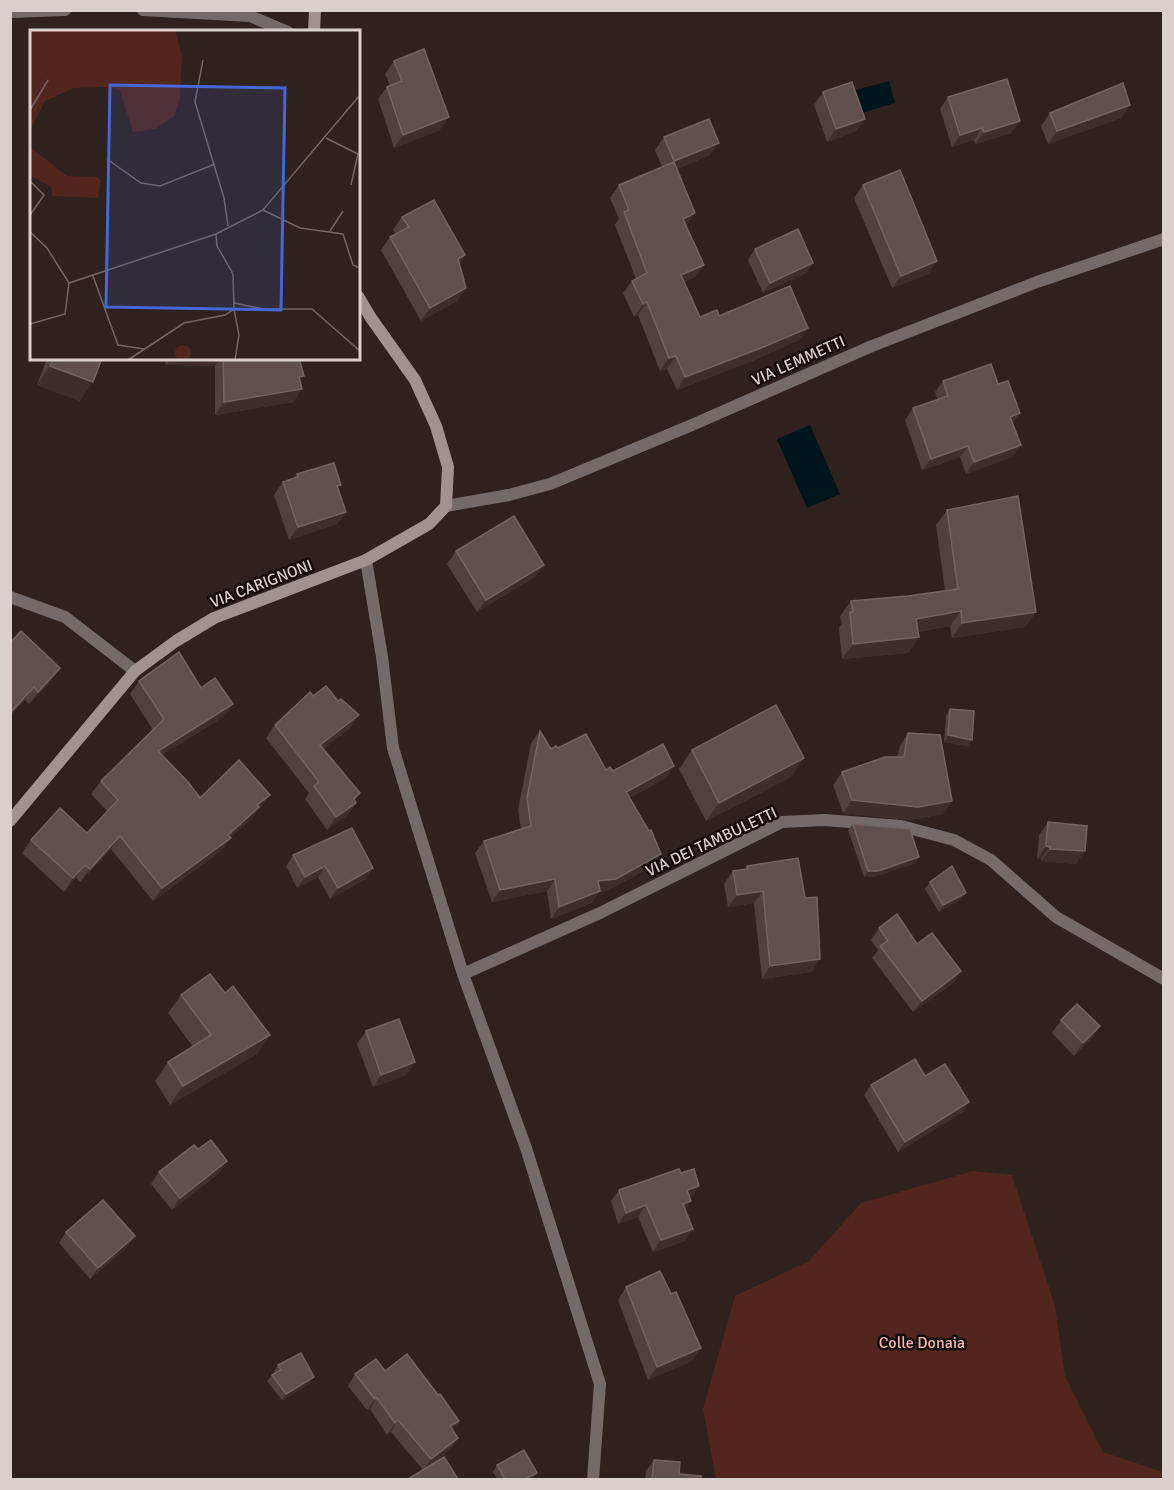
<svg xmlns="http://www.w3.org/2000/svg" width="1174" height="1490" font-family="Signika,sans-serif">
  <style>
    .green { fill: #52261d }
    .water { fill: #00141c }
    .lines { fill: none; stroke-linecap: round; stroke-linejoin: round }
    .street { stroke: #736b69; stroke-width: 12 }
    .secondary { stroke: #9f9290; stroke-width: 12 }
    .wall { fill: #50413e }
    .shaded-wall { fill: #3d2e2b }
    .building { fill: #5f504d; stroke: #726461; stroke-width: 1.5 }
    .labels { text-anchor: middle; stroke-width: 5; stroke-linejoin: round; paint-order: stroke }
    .street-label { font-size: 16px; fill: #d9cfcd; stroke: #130c0b }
    .park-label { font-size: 16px; fill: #f4b5a8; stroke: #130c0b }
    .inset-road { fill: none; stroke: #736764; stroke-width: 1.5 }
    .view { fill: #4368d6; fill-opacity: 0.15; stroke: #4368d6; stroke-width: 3 }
    .inset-edge { fill: none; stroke: #d9cfcd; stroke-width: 3 }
  </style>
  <rect width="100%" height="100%" fill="#2f211e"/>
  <polygon class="green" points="973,1171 1012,1175 1055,1306 1065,1376 1103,1452 1163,1472 1163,1479 716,1479 703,1409 735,1296 809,1261 861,1203"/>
  <g class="water">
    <polygon points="889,81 895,103 858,114 852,91"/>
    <polygon points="810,425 840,494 807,508 777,439"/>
  </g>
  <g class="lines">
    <g class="street">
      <polyline points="143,10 250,16 288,32"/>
      <polyline points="10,12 65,10"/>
      <polyline points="446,506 509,495 550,484 692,425 872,346 1037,282 1164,239"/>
      <polyline points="366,560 382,657 393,748 463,974 526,1148 600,1384 593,1480"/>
      <polyline points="10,597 65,617 135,671"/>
      <polyline points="463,974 600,913 782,822 824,820 901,826 954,840 991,860 1056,917 1164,979"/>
    </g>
    <g class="secondary">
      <polyline points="314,32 315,10"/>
      <polyline points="10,821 135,671 176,641 214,618 366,560 429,524 446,506 448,467 436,426 415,380 371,318 358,296"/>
    </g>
  </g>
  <g class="wall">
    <polygon points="394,61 440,130 394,148 378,99 387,87 390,86 385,74"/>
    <polygon points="823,92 865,119 856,131 827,142 814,105"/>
    <polygon points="948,97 1011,133 975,144 974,140 952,147 940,109"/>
    <polygon points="1130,105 1121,118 1048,144 1041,126 1050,113"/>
    <polygon points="664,137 710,155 677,169 695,213 686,226 704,265 695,277 684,282 700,317 719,316 799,340 752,361 677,390 667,369 660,371 638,315 634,317 623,293 632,281 636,279 615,225 619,219 610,198 619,185 662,167 655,150"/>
    <polygon points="863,185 937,261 928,274 892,288 854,198"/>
    <polygon points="402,217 465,255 460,263 466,288 457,301 421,321 381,250 390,237 396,234 393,230"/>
    <polygon points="755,249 813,263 806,273 763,293 748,260"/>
    <polygon points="47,358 102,358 80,401 37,385"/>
    <polygon points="165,358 299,358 300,382 302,389 293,402 215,415 215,366 166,365"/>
    <polygon points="943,381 998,384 1020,413 1012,423 1021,445 1012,457 966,474 960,457 922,470 905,420 913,408 938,400 935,392"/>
    <polygon points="297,474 338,490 346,512 337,524 289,540 274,495 283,482 293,479"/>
    <polygon points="947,510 1036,612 1025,627 952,638 950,626 918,632 919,637 908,653 842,659 839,628 842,624 840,616 851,601 908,596 945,591 936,525"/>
    <polygon points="456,551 544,565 535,577 477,612 447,564"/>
    <polygon points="10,643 52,680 29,704 25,700 10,716"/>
    <polygon points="139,681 201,688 233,704 223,717 162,755 200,798 260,808 256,812 250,820 230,838 221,851 153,901 111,849 80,882 76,878 64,892 22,853 31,840 87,833 107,811 91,794 101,781 153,730 130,694"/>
    <polygon points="313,696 338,701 359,715 350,728 323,749 356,803 347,815 327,830 305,799 309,793 266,738 275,725"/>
    <polygon points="950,709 972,740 968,746 944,742 946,716"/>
    <polygon points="540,731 551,749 558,748 606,770 666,778 629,798 661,854 653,866 607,891 599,892 591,903 551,919 547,891 492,902 475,853 484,841 521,829 518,810 531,743"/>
    <polygon points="908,733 952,801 943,814 909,820 843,813 833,785 842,772 897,757 900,746"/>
    <polygon points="692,750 791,777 706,821 679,769"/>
    <polygon points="1048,822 1076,864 1041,861 1041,859 1037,859 1039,835"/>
    <polygon points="853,824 919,857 915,863 873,877 864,877 848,830"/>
    <polygon points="293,855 366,879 330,899 318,877 297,888 286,866"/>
    <polygon points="747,866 805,898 820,959 811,972 762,979 754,903 728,907 724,884 733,871 744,870"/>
    <polygon points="930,882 966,893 961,899 939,912 925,889"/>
    <polygon points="879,928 917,944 961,971 953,983 913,1012 872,958 878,950 871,940"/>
    <polygon points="225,993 257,1054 170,1105 155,1081 168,1062 193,1047 168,1013 181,995"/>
    <polygon points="1061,1020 1091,1039 1074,1056 1052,1033"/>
    <polygon points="366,1031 415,1062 406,1075 373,1087 357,1044"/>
    <polygon points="925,1076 963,1112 898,1152 864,1095 871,1085"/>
    <polygon points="159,1172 219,1173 172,1210 151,1184"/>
    <polygon points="681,1173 699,1186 690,1198 691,1201 685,1209 685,1241 653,1252 638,1217 618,1224 611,1201 619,1190"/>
    <polygon points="66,1232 135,1236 127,1247 90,1279 59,1243"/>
    <polygon points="626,1287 692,1361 648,1380 618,1300"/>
    <polygon points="278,1365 309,1384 282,1400 267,1381 272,1375 275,1373 274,1371"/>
    <polygon points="385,1371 438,1395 459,1421 453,1430 451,1449 423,1470 391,1432 387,1435 370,1409 367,1410 348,1386 355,1374"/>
    <polygon points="654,1460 679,1474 701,1479 645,1479 646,1471"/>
    <polygon points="497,1465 532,1479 497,1479 493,1472"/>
  </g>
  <g class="shaded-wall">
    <polygon points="1130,105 1121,118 1048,144 1057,131"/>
    <polygon points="449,117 440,130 394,148 403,135"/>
    <polygon points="865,119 856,131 827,142 836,129"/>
    <polygon points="1020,121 1011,133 975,144 984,132"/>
    <polygon points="982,128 974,140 952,147 960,135"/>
    <polygon points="719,143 710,155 665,174 674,161"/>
    <polygon points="695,213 687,225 674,231 683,219"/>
    <polygon points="465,255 456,268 458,259"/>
    <polygon points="937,261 928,274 892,288 901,276"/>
    <polygon points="813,263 806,273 763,293 770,283"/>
    <polygon points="704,265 695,277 672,288 681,275"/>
    <polygon points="466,288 457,301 421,321 430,308"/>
    <polygon points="647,302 638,315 634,317 643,304"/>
    <polygon points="808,328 799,340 752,361 677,390 685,377"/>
    <polygon points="676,356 667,369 660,371 669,358"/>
    <polygon points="171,358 220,358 215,366 166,365"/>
    <polygon points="50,366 93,382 80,401 37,385"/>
    <polygon points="302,389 293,402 215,415 224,402"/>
    <polygon points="1020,413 1012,424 1010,417"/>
    <polygon points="1021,445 1012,457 966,474 974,462"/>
    <polygon points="968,446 960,457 922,470 931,459"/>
    <polygon points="346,512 337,524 289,540 298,527"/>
    <polygon points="544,565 535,577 477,612 486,600"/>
    <polygon points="961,611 950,626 905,634 916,619"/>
    <polygon points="1036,612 1025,627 952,638 962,623"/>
    <polygon points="919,637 908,653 842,659 853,644"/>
    <polygon points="60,668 52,680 29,704 38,692"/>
    <polygon points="34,687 25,700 10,716 10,713"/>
    <polygon points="233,704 223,717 148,764 158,751"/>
    <polygon points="359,715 350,728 311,758 320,745"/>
    <polygon points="948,735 972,740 968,746 944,742"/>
    <polygon points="804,758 791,777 706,821 719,803"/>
    <polygon points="674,766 666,778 617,804 626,792"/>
    <polygon points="360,793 351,806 356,803 347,815 327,830 336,817"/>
    <polygon points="270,795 260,808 256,812 250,820 228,840 231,838 221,851 153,901 162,888 228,835 257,805"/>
    <polygon points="852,800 952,801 943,814 909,820 843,813"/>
    <polygon points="120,836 111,849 80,882 90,869"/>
    <polygon points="1046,846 1050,847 1041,859 1037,859"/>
    <polygon points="1050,849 1085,851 1076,864 1041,861"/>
    <polygon points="661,854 653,866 607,891 599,892 591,903 551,919 559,907 598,881"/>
    <polygon points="919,857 915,863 873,877 864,877 868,871"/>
    <polygon points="85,865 76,878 64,892 73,878"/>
    <polygon points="325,866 318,877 297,888 305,877"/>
    <polygon points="373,868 366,879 330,899 338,888"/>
    <polygon points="555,879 547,891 492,902 500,890"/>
    <polygon points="763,891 754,903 728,907 737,895"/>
    <polygon points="966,893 961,899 939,912 943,905"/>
    <polygon points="820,959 811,972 762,979 770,966"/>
    <polygon points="961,971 953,983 913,1012 922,1001"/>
    <polygon points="1100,1026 1091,1039 1074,1056 1083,1043"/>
    <polygon points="270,1035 257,1054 170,1105 183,1086"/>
    <polygon points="415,1062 406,1075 373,1087 381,1075"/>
    <polygon points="969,1102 963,1112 898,1152 905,1142"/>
    <polygon points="227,1161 219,1173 172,1210 180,1198"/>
    <polygon points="699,1186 691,1197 679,1202 687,1190"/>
    <polygon points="691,1201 683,1212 683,1204"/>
    <polygon points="646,1205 638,1217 618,1224 626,1213"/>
    <polygon points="693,1229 685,1241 653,1252 661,1240"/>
    <polygon points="135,1236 127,1247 90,1279 98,1268"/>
    <polygon points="701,1348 692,1361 648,1380 657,1367"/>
    <polygon points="314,1377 309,1384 282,1400 286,1394"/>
    <polygon points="377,1398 370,1409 367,1410 375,1399"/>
    <polygon points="398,1420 391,1432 387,1435 395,1423"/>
    <polygon points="459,1421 452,1432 450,1426"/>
    <polygon points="458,1438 451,1449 423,1470 431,1459"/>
    <polygon points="537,1473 533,1479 525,1479"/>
  </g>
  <g class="building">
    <polygon points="424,49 449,117 403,135 387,87 402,81 394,61"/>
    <polygon points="1007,79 1020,121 984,132 982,128 960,135 948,97"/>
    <polygon points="852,82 865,119 836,129 823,92"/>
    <polygon points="1123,83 1130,105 1057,131 1050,113"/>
    <polygon points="709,119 719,143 674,161 664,137"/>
    <polygon points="674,162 695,213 683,219 704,265 681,275 700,317 717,310 719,316 790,286 808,328 761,348 685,377 676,356 669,358 647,302 643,304 632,281 647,273 624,212 629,210 619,185"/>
    <polygon points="900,170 937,261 901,276 863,185"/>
    <polygon points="434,200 465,255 458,259 466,288 430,308 390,237 409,227 402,217"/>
    <polygon points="798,229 813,263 770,283 755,249"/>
    <polygon points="53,358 102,358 93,382 50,366"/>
    <polygon points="223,358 299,358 304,376 299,377 302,389 224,402"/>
    <polygon points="991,364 998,384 1008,381 1020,413 1010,417 1021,445 974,462 968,446 931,459 913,408 948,396 943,381"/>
    <polygon points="334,463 341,485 337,486 346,512 298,527 283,482 298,477 297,474"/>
    <polygon points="1018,496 1036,612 962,623 961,611 916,619 919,637 853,644 850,612 853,612 851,601 908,596 958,589 947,510"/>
    <polygon points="514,516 544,565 486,600 456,551"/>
    <polygon points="21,631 60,668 38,692 34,687 10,713 10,643"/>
    <polygon points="179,652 201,688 215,678 233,704 158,751 189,783 200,798 239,760 270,795 257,805 259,807 228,835 231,838 162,888 120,836 90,869 85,865 73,878 31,840 60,808 87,833 118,800 101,781 164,719 139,681"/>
    <polygon points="326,686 338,701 341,699 359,715 320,745 360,793 354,799 356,803 336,817 314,786 319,782 275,725 310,692 313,696"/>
    <polygon points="776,705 804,758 719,803 692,750"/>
    <polygon points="950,709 974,711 972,740 948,735"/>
    <polygon points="540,731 551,749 556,746 558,748 586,734 606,770 610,767 613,771 663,744 674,766 626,792 649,831 651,830 661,854 616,879 598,881 600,891 559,907 555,879 500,890 484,841 531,826 527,798"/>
    <polygon points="908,733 940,735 952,801 918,807 852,800 842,772 885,757 904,757"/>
    <polygon points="1048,822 1087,826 1085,851 1050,849 1050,847 1046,846"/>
    <polygon points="853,824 910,829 919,857 878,871 868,871"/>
    <polygon points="352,828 373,868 338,888 325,866 305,877 293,855"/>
    <polygon points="798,858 805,898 817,897 820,959 770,966 763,891 737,895 733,871 748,869 747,866"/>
    <polygon points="952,866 966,893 943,905 930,882"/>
    <polygon points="897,914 917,944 932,933 961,971 922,1001 880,946 888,941 879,928"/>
    <polygon points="210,974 225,993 233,986 270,1035 183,1086 168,1062 211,1035 181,995"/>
    <polygon points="1077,1004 1100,1026 1083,1043 1061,1020"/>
    <polygon points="399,1019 415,1062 381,1075 366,1031"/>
    <polygon points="915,1059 925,1076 945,1064 969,1102 905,1142 871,1085"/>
    <polygon points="211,1140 227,1161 180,1198 159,1172 194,1145 198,1149"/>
    <polygon points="679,1169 681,1173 694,1169 699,1186 687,1190 691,1201 683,1204 693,1229 661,1240 646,1205 626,1213 619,1190"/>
    <polygon points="103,1200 135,1236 98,1268 66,1232"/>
    <polygon points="660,1271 671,1294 676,1292 701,1348 657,1367 626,1287"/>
    <polygon points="301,1353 314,1377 286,1394 272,1375 281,1370 278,1365"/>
    <polygon points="407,1354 438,1395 440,1394 459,1421 450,1426 458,1438 431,1459 398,1420 395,1423 377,1398 375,1399 355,1374 376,1359 385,1371"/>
    <polygon points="524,1450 537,1473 525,1479 505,1479 497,1465"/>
    <polygon points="444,1457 458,1479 408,1479"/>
    <polygon points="654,1460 680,1462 679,1474 701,1476 701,1479 652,1479"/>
  </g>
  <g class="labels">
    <g class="street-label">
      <text transform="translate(798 360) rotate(-24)" y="6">VIA LEMMETTI</text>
      <text transform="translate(261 583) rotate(-21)" y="6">VIA CARIGNONI</text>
      <text transform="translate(711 841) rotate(-25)" y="6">VIA DEI TAMBULETTI</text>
    </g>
    <g class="park-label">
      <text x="922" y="1348">Colle Donaia</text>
    </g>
  </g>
  <g transform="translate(30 30)">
    <rect width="330" height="330" fill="#2f211e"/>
    <path d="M 0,0 L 145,0 L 152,26 L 150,68 L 145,85 L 126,99 L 103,102 L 90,61 L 79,57 L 44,58 L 15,71 L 0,100 ZM 0,117 L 37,146 L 67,147 L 71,151 L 68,168 L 22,166 L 21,157 L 0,145 ZM145 323a8 8 0 1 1 16 0a8 8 0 1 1-16 0Z" fill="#52261d"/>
    <path class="inset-road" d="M 173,30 L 165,72 L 194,168 L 198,196M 0,80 L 18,50M 296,108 L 328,124 L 321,155M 77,129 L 111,153 L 130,156 L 185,134M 0,151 L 14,165 L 0,185M 233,180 L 270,198 L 313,204 L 323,235 L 330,238M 300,201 L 313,181M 0,202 L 17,218 L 39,253 L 186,204 L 233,180 L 330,65M 63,246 L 88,315 L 114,319M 204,273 L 234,279 L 282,279 L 330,321M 204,279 L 209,305 L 205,330M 0,294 L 35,284 L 39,253M 98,330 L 154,293 L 195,285 L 204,279 L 203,244 L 187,216 L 186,204"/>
    <path class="view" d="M 80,55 L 255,58 L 251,280 L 76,277 Z"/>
    <rect width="330" height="330" class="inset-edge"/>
  </g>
  <rect width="1174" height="1490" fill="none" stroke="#d9cfcd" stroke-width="24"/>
</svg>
